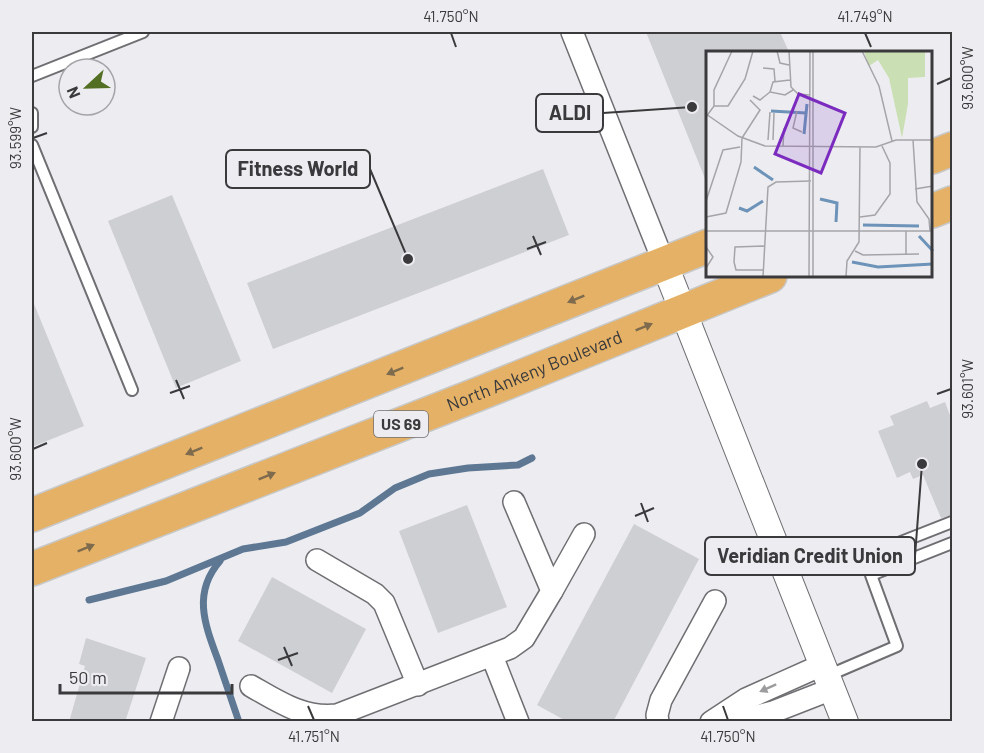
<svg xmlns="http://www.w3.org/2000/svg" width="984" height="753" font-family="Barlow,sans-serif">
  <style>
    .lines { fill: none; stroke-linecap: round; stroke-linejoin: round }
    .stream { stroke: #5e7894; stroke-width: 7 }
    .building { fill: #cecfd3 }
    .service-casing { stroke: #6f6f73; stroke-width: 14 }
    .minor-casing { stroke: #6f6f73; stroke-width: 24 }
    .tertiary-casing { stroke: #6f6f73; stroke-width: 28 }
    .primary-casing { stroke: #c8c8c8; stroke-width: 36 }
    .service { stroke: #fff; stroke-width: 10 }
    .minor { stroke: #fff; stroke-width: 21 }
    .tertiary { stroke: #fff; stroke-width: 26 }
    .primary { stroke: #e4b166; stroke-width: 33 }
    .oneway { fill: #7e6a4d }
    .oneway2 { fill: #9c9c9e }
    .ticks { fill: none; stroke: #3a3a3c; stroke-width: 2 }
    .labels { text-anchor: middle; stroke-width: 4.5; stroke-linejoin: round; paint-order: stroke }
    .shield { fill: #ededf1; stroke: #707072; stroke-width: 1.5 }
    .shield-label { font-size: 16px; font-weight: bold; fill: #3a3a3c }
    .street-label { font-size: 18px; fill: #3a3a3c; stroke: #ededf1 }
    .inset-river { fill: none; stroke: #6d93b9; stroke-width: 3 }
    .inset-road { fill: none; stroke: #a5a5a9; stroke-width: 1.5 }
    .view { fill: #7b2cbf; fill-opacity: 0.15; stroke: #7b2cbf; stroke-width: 3 }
    .inset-edge { fill: none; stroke: #3a3a3c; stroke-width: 3 }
    .leader { fill: none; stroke: #3a3a3c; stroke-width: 2 }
    .callout-dot { fill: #3a3a3c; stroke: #ededf1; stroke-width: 2 }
    .callout { fill: #ededf1; stroke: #3a3a3c; stroke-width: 2 }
    .callout-label { font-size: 20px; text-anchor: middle; font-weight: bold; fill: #3a3a3c }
    .neatline { fill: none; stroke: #3a3a3c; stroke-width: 2 }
    .ticks-label { font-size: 15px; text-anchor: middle; fill: #3a3a3c }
  </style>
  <rect width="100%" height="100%" fill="#ededf1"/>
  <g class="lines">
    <g class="stream">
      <path d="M 220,561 C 192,593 205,625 218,660 C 225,681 232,701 239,722"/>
      <polyline points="89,600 166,581 243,549 286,542 360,513 395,488 429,474 468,468 518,465 532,458"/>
    </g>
  </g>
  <g class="building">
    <polygon points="646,32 780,32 789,52 708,52 708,186"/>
    <polygon points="543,169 569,235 273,349 247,283"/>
    <polygon points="172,195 241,361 176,388 108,221"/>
    <polygon points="32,299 84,426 32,447"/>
    <polygon points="927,401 930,408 945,402 952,421 952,515 941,518 923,475 913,479 910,472 897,478 878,431 894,425 890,416"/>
    <polygon points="467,505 507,607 438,633 399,531"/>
    <polygon points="634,524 699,559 613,722 568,722 537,705"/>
    <polygon points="272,577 366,629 332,693 238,641"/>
    <polygon points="86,638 146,658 125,722 69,722 85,666 79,664"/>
  </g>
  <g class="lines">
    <g class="service-casing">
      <g id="service">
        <polyline points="32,76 143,32"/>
        <polyline points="32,113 32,127"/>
        <polyline points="32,145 132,390"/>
        <polyline points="863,557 952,522"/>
        <polyline points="827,676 897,646 871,575 952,543"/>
      </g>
    </g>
    <g class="minor-casing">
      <g id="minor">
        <polyline points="572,32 664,263"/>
        <polyline points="317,560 375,594 384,603 418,685"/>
        <polyline points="552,591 584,534"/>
        <polyline points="492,656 518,722"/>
        <path d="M 251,686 C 279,702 304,719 337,715 L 510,648 L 524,638 L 552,591 L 514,502"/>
        <polyline points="161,722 179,668"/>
        <polyline points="658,722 657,715 661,700 715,601"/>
        <polyline points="711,722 746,699 822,665"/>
        <polyline points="732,722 773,712 832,689"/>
      </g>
    </g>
    <g class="tertiary-casing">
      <polyline id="tertiary" points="664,263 845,722"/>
    </g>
    <g class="primary-casing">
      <g id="primary">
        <polyline points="932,157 952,149"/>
        <polyline points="932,211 952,203"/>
        <polyline points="32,515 708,246"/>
        <path id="s1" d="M 32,569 L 486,391 L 770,276"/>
      </g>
    </g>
    <use href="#service" class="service"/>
    <use href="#minor" class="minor"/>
    <use href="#tertiary" class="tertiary"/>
    <use href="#primary" class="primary"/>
  </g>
  <defs><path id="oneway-solid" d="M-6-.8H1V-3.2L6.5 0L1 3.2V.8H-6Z" transform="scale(1.5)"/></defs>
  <g class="oneway">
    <use href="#oneway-solid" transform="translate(576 299) rotate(158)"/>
    <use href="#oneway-solid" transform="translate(644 327) rotate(-22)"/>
    <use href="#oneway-solid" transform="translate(395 371) rotate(158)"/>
    <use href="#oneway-solid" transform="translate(194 451) rotate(158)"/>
    <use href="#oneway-solid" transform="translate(267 476) rotate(-22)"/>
    <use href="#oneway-solid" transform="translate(86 548) rotate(-22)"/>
  </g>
  <use class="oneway2" href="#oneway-solid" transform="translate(768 688) rotate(156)"/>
  <path class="ticks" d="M 451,33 L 456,47M 865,33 L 871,47M 937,84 L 951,78M 33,138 L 47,133M 533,236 L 541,255M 527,249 L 546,242M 176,380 L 184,399M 170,393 L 190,386M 937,394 L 951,389M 33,449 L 47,443M 641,503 L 648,522M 635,516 L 654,508M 284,647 L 292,666M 278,660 L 298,653M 308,706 L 314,720M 723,706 L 728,720"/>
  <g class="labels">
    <rect class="shield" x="374" y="411" width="54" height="26" rx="4.5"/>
    <g class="shield-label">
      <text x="401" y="430">US 69</text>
    </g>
    <g class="street-label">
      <text dy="6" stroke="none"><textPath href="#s1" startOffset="540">North Ankeny Boulevard</textPath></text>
    </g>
  </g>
  <g transform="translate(706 51)">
    <rect width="226" height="226" fill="#ededf1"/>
    <path d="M 158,0 L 219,0 L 219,26 L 202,27 L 202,53 L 196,87 L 183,27 L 172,9 L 163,15 Z" fill="#cadfb3"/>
    <path class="inset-river" d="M 65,60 L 100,62M 98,83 L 101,53M 48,116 L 67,129M 114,148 L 131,152 L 130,171M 33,157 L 41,160 L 57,150M 157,174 L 213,175M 213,185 L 227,200M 146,211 L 172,216 L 227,213"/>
    <path class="inset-road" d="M 71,0 L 74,12 L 83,14M 83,0 L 85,36 L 92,43 L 104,44M 156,0 L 173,35 L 186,90M 57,17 L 68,18 L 69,30M 84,29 L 67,31 L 64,41 L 79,44 L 87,39M 47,45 L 54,49 L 64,41M 8,55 L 22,55 L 39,28 L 47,0M 91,60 L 87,77 L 96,81M 0,63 L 32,85 L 59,95 L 170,96 L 190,89 L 227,89M 0,66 L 8,55 L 8,39 L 26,0M 36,87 L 54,59 L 44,49M 62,89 L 64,61M 67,89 L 68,62M 207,89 L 211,151 L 223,168 L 224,180M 77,95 L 78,77M 209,138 L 227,135M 0,150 L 17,99 L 34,96M 0,166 L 20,162 L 35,111 L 36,87M 154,166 L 169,164 L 184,143 L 184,112 L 176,95M 0,180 L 62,180M 60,180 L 227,180M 58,195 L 29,196 L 28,211 L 30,219 L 58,219M 0,196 L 7,206 L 0,217M 149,200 L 157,204 L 213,203M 200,204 L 200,180M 57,226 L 62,136 L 70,131 L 105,130M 103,226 L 104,0M 107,226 L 107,0M 140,226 L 141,210 L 153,191 L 154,96"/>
    <path class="view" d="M 93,43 L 139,62 L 115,122 L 69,103 Z"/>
    <rect width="226" height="226" class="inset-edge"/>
  </g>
  <path class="leader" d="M692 107L603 113M408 259L370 169M922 464L915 556"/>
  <g class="callout-dot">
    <circle cx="692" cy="107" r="6"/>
    <circle cx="408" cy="259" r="6"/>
    <circle cx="922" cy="464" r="6"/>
  </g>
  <g class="callout">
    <rect x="536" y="94" width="67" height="38" rx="6"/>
    <rect x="226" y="150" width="144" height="38" rx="6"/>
    <rect x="705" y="537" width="210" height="38" rx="6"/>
  </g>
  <g class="callout-label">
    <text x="570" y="120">ALDI</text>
    <text x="298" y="176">Fitness World</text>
    <text x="810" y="563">Veridian Credit Union</text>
  </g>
  <rect width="984" height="753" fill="none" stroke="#ededf1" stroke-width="66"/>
  <g transform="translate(87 87) rotate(248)"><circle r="28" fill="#ededf1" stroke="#a5a5a9" stroke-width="1.5"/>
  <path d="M0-4.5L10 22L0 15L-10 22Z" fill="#536f23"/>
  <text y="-9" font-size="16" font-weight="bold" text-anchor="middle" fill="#3a3a3c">N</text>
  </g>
  <path d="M60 684v9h172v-9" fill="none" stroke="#3a3a3c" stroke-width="3"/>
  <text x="69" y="684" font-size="18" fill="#3a3a3c" stroke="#ededf1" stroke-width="4.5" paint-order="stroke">50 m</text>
  <rect x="33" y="33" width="918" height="687" class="neatline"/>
  <g class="ticks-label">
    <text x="451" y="22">41.750°N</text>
    <text x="865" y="22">41.749°N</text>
    <text transform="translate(968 78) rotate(-90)" y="5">93.600°W</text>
    <text transform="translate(16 138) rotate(-90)" y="5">93.599°W</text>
    <text transform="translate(968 389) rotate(-90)" y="5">93.601°W</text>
    <text transform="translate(16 449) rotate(-90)" y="5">93.600°W</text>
    <text x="314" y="742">41.751°N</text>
    <text x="728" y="742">41.750°N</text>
  </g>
</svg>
